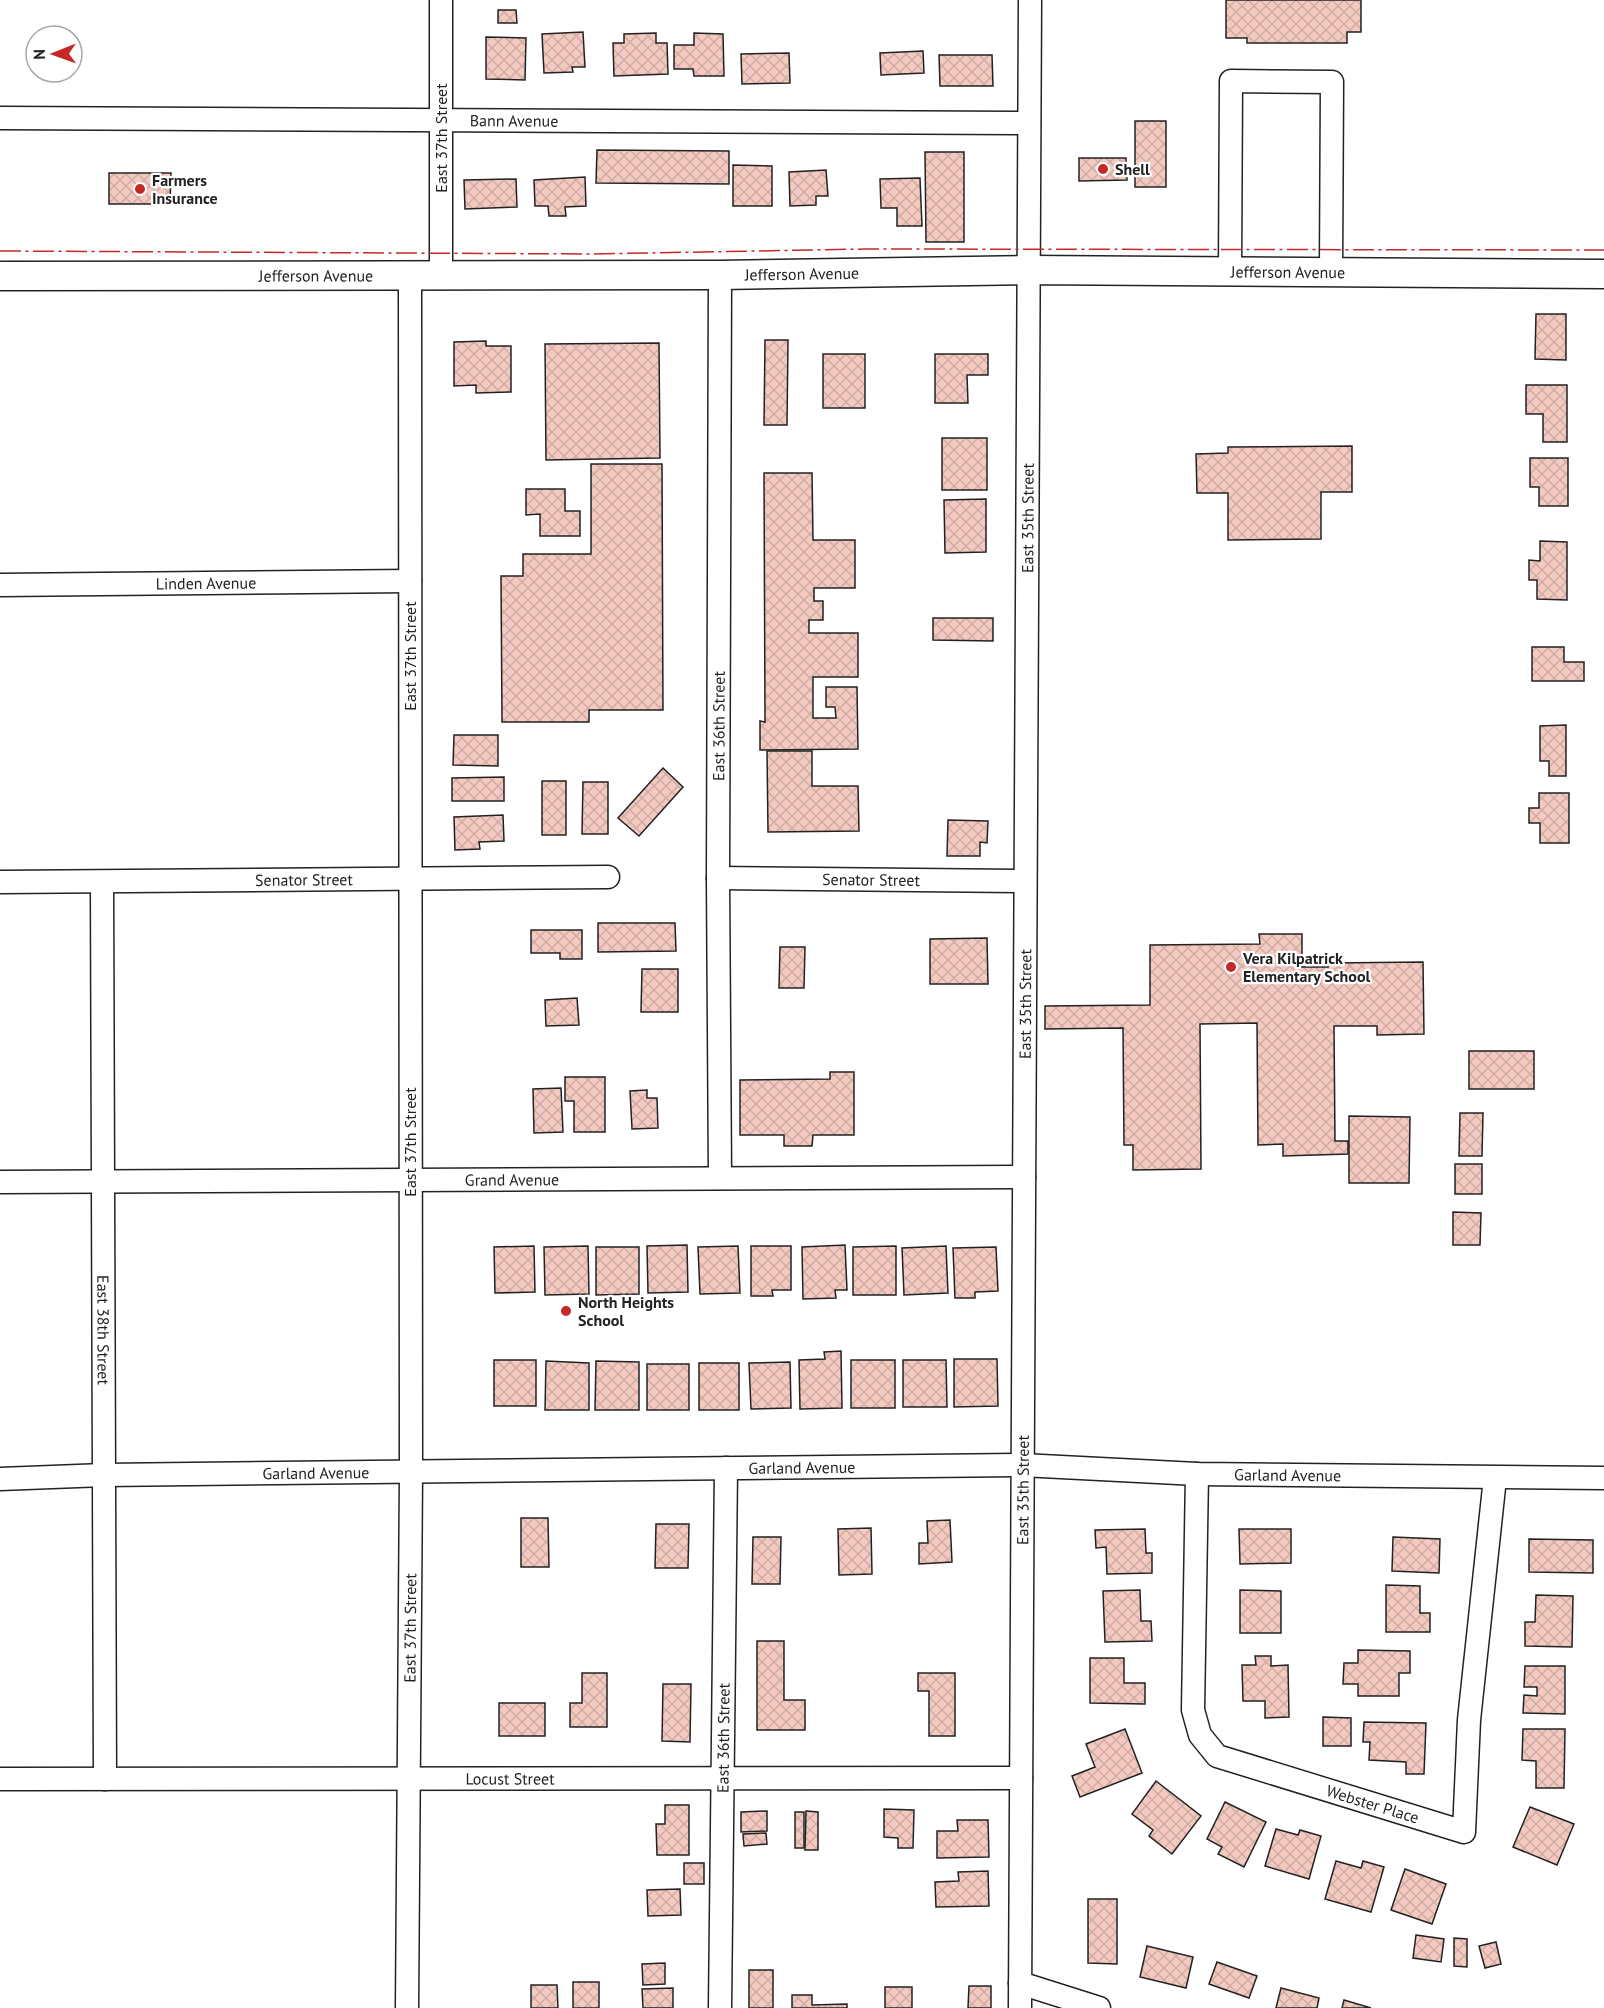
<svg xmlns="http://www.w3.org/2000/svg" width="1604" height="2008" font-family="'PT Sans',sans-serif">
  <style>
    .building { fill: url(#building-cross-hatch); stroke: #222; stroke-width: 1.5 }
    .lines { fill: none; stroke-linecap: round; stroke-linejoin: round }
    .minor-casing { stroke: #222; stroke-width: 25 }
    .major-casing { stroke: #222; stroke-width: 31 }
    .minor { stroke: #fff; stroke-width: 22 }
    .major { stroke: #fff; stroke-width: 28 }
    .power { stroke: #c62828; stroke-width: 1.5; stroke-dasharray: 21 4.5 3 4.5; stroke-linecap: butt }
    .poi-dot { fill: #c62828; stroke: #fff; stroke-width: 2 }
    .labels { text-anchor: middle; stroke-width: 4.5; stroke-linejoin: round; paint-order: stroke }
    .street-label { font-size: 16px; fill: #222; stroke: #fff }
    .poi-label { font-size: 16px; font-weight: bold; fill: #222; stroke: #fff; text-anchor: start }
  </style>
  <defs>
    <pattern id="building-cross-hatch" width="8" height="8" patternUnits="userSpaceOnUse" patternTransform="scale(1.5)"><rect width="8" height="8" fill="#f3c9c0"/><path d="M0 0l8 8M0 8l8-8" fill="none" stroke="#d0aca5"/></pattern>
  </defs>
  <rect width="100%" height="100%" fill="#fff"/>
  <g class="building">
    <polygon points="1226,0 1361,0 1361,32 1347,32 1347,43 1247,43 1247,38 1226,38"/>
    <polygon points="498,10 516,10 517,23 498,23"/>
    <polygon points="583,32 585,67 572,67 573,72 544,73 542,34"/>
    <polygon points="656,33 656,43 667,43 668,74 614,76 613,43 624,43 624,34"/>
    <polygon points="694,33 723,34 724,76 694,76 693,69 674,69 674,45 694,45"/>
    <polygon points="486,37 526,38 525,80 486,79"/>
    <polygon points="923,51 924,73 881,75 880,53"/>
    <polygon points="789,53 790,83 742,84 741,54"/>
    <polygon points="939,55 992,55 993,86 940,86"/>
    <rect x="1135" y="121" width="31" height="66"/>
    <polygon points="597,150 729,151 729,184 596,183"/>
    <polygon points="925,152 964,152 964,242 926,242"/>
    <polygon points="1079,158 1126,158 1127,180 1079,181"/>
    <polygon points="733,165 772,166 772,206 733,206"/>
    <polygon points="826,170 828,196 816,196 816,205 790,206 789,172"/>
    <polygon points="109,173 171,173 170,204 109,204"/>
    <polygon points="585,177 586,206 565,207 566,216 549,216 548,206 535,206 534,180"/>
    <polygon points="920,178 922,226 897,226 897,208 881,208 880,179"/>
    <polygon points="516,179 517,207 465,209 464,180"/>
    <polygon points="1536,314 1566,314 1566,360 1535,359"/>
    <polygon points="765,340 788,340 787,425 764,425"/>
    <polygon points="486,341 486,346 511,346 511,392 476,393 476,385 454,386 454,342"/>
    <polygon points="659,343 660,458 546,460 545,344"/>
    <rect x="823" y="354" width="42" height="54"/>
    <polygon points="935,354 988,354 988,375 967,375 968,403 935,403"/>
    <polygon points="1526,385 1567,385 1567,442 1543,442 1543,414 1526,414"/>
    <rect x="942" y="438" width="45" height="52"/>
    <polygon points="1352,446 1352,492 1321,492 1321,539 1228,540 1228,493 1197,493 1196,454 1228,453 1228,447"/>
    <polygon points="1530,458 1568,458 1568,506 1539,506 1539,487 1530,487"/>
    <polygon points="591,464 662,464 663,710 589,710 589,722 502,722 501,576 523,576 523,554 591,554"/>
    <polygon points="764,473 812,473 813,540 855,540 855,588 814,588 814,601 823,601 823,620 809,620 809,633 858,633 858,677 813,677 813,718 836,718 835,707 826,707 826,687 857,687 858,749 760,750 760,721 765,722"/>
    <polygon points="526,489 565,489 565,511 580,511 580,536 540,536 540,514 526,515"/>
    <polygon points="986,499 986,552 945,553 944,500"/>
    <polygon points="1540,541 1567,542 1567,600 1537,599 1537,580 1529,580 1529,560 1540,561"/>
    <polygon points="933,618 993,618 993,641 933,640"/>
    <polygon points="1532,647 1564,647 1564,662 1584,662 1584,681 1532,681"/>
    <polygon points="1566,725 1566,776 1549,776 1549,761 1540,761 1540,726"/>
    <polygon points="454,735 498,735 498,766 453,765"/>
    <polygon points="767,751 812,751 812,786 858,786 859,831 768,832"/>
    <polygon points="663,768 683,787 639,836 618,818"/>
    <polygon points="504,777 504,801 452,801 452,778"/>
    <rect x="542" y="781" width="24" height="54"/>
    <polygon points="583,782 608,782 608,834 582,834"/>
    <polygon points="1539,793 1569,793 1569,843 1540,843 1540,823 1529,823 1529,808 1539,808"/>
    <polygon points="503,815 504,841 479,842 480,849 455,850 454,817"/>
    <polygon points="948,820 988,821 987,843 980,842 980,856 947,856"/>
    <polygon points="598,923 675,923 676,951 598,952"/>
    <polygon points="531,930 582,930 582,959 560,959 560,953 531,953"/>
    <polygon points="1259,934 1302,934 1302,967 1328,967 1328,963 1423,962 1424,1034 1377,1035 1377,1026 1334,1026 1335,1141 1348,1141 1348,1154 1283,1156 1283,1144 1258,1145 1257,1023 1200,1024 1201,1169 1133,1170 1133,1145 1124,1145 1123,1028 1045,1029 1045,1006 1150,1005 1150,945 1260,944"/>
    <polygon points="987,938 988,984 930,984 930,939"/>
    <polygon points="780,947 805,947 804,988 779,988"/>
    <polygon points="642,969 678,969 678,1012 641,1012"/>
    <polygon points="577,998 579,1025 546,1026 545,1000"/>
    <rect x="1469" y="1051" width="65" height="38"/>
    <polygon points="830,1072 854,1072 854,1135 813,1135 812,1146 784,1146 784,1135 740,1135 740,1080 830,1079"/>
    <polygon points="565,1077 605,1077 605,1132 574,1132 574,1101 565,1101"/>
    <polygon points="561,1088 563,1132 534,1133 533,1089"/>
    <polygon points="647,1090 647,1098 657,1098 658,1128 632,1129 630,1091"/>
    <polygon points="1460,1113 1483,1113 1482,1156 1459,1156"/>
    <polygon points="1349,1116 1410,1117 1409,1183 1349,1183"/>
    <rect x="1455" y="1164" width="27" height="30"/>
    <polygon points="1453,1212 1481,1213 1480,1245 1453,1245"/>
    <polygon points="687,1245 688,1292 648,1293 647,1246"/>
    <polygon points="845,1245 847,1290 835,1290 836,1298 803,1299 802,1247"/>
    <polygon points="534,1246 535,1292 495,1293 494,1247"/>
    <polygon points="588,1246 589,1294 545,1295 544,1247"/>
    <polygon points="738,1246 740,1293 700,1294 698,1247"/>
    <polygon points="751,1246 791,1246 791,1290 772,1290 773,1296 751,1296"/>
    <polygon points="896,1246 896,1295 853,1295 853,1247"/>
    <polygon points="946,1246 948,1293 904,1295 902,1248"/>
    <polygon points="596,1247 639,1247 639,1294 596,1295"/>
    <polygon points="996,1247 998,1291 975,1292 975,1298 955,1298 953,1248"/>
    <polygon points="841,1351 842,1408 800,1409 799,1360 825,1359 824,1352"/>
    <polygon points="954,1359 997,1359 998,1406 954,1407"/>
    <rect x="494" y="1360" width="42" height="46"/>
    <rect x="851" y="1360" width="44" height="48"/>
    <polygon points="903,1360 946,1360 947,1407 903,1407"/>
    <polygon points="546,1361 589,1363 589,1410 545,1410"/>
    <polygon points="596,1361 639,1362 639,1410 595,1410"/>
    <polygon points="790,1362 791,1408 751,1409 749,1363"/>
    <rect x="699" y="1363" width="40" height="47"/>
    <rect x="647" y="1364" width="42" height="46"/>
    <polygon points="521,1518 548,1518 549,1567 521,1567"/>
    <polygon points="950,1520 952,1562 919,1564 919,1543 928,1543 927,1521"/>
    <polygon points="656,1524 689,1524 688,1568 655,1568"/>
    <polygon points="871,1528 872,1574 839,1575 838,1529"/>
    <polygon points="1145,1529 1146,1553 1152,1553 1152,1573 1107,1574 1106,1547 1096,1548 1095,1530"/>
    <polygon points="1239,1529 1291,1529 1291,1563 1240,1564"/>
    <polygon points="753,1537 781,1537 780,1584 752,1584"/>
    <polygon points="1393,1537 1440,1539 1439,1573 1392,1571"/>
    <polygon points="1529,1539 1593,1540 1593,1573 1529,1572"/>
    <polygon points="1386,1585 1420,1586 1420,1613 1430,1613 1430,1632 1386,1632"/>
    <polygon points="1140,1590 1141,1621 1151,1621 1152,1641 1105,1642 1103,1591"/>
    <polygon points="1240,1590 1281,1591 1281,1633 1240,1633"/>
    <polygon points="1536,1595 1573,1596 1572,1647 1525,1646 1525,1622 1535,1622"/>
    <polygon points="757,1641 784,1641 784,1700 805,1700 805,1730 757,1730"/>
    <polygon points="1358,1650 1410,1651 1410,1673 1399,1673 1399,1696 1358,1696 1358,1684 1343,1684 1344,1663 1358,1663"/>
    <polygon points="1255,1656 1271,1656 1271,1666 1288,1665 1289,1717 1265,1718 1265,1701 1243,1701 1242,1665 1256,1665"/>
    <polygon points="1090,1658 1124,1658 1124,1683 1145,1683 1145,1704 1090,1703"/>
    <polygon points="1525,1666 1565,1666 1565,1714 1523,1713 1524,1695 1537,1696 1537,1687 1524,1687"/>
    <polygon points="582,1673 607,1673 607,1727 570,1727 570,1703 582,1703"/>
    <polygon points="918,1673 955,1673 955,1736 929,1736 929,1691 918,1691"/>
    <polygon points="663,1684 691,1684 690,1742 662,1741"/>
    <rect x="499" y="1703" width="46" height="33"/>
    <polygon points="1323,1717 1351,1718 1351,1746 1323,1746"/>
    <polygon points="1364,1722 1426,1723 1424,1774 1406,1774 1406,1762 1369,1760 1370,1742 1363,1742"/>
    <polygon points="1125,1729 1142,1773 1080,1797 1072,1776 1095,1767 1086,1744"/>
    <polygon points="1523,1729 1565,1729 1564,1788 1536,1788 1536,1761 1522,1760"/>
    <polygon points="1156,1781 1201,1816 1172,1854 1149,1836 1153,1830 1132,1814"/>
    <polygon points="1225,1802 1266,1822 1244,1867 1218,1854 1222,1847 1207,1839"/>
    <polygon points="665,1805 689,1805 689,1855 657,1855 656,1824 665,1824"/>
    <polygon points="1530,1807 1574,1824 1557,1865 1513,1847"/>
    <polygon points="884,1809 914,1810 913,1848 898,1848 898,1838 884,1837"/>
    <polygon points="767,1811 767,1831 741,1832 741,1812"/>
    <polygon points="806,1811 818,1812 818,1850 805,1850"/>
    <rect x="795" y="1812" width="9" height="36"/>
    <polygon points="957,1820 988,1820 989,1857 937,1858 937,1831 958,1831"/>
    <polygon points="1276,1829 1298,1835 1300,1830 1321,1836 1309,1879 1265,1866"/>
    <polygon points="766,1833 767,1844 744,1846 743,1834"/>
    <polygon points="1336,1861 1361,1868 1363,1861 1384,1867 1371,1912 1325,1899"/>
    <rect x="684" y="1863" width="20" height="21"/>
    <polygon points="1405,1869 1446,1884 1432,1924 1391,1910"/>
    <polygon points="988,1871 989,1906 936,1907 935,1882 959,1881 958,1872"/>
    <polygon points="680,1889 681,1915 648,1916 647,1890"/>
    <polygon points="1088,1899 1117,1899 1117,1964 1088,1963"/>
    <polygon points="1416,1935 1444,1939 1441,1962 1413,1958"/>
    <polygon points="1454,1938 1467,1939 1467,1967 1454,1966"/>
    <polygon points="1496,1942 1501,1964 1485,1968 1479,1946"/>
    <polygon points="1147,1946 1193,1957 1186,1988 1140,1977"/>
    <polygon points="1217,1962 1257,1976 1249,1998 1209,1984"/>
    <polygon points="665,1963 665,1984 643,1985 642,1964"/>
    <rect x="749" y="1970" width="24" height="38"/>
    <rect x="573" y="1982" width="26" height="26"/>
    <polygon points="531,1985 557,1985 558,2008 531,2008"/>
    <polygon points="969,1986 991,1986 991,2008 968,2008"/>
    <rect x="885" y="1987" width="27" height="21"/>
    <polygon points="673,1988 673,2008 643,2008 642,1989"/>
    <polygon points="1281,1988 1319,1998 1317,2008 1276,2008"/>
    <polygon points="792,1995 812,1995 812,2005 847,2004 847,2008 792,2008"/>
    <polygon points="1344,2000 1371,2008 1342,2008"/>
  </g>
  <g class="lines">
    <g class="minor-casing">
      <g id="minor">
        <path id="s1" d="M 0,118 L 1029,123"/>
        <polyline points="1230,271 1231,81 1332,82 1331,272"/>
        <polyline points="441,276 441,0"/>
        <path id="s2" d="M 0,585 L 410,581"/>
        <path id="s3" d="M 718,878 L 1025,881"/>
        <path id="s4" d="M 0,882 L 608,877"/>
        <path id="s5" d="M 102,882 L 105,1779"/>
        <path id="s6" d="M 720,1178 L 718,878 L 720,275"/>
        <path id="s7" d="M 0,1182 L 1024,1177"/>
        <path id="s8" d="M 1197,1474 L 1193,1710 L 1200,1735 L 1217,1756 L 1464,1832 L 1469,1720 L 1495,1478"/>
        <path id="s9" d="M 0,1479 L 104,1475 L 1022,1465 L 1197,1474 L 1604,1478"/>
        <path id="s10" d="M 0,1779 L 1021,1778"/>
        <polyline points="1020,1983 1099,2008"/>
        <path id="s11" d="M 407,2008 L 411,1473 L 410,276"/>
        <path id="s12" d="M 720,2008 L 726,1468"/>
        <path id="s13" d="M 1020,2008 L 1030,0"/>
      </g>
    </g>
    <g class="major-casing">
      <g id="major">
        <path id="s14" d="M 0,276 L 720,275 L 1028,270 L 1604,274"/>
      </g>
    </g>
    <use href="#minor" class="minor"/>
    <use href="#major" class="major"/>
    <polyline class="power" points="0,251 592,254 865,249 1604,250"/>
  </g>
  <g class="poi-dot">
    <circle cx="1103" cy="169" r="6"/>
    <circle cx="140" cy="189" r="6"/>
    <circle cx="1231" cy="967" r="6"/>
    <circle cx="566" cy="1311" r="6"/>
  </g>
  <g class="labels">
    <g class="street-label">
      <text dy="6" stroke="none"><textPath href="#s1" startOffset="514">Bann Avenue</textPath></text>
      <text transform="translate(441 138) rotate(-90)" y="6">East 37th Street</text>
      <text dy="6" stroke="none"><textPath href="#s14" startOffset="1288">Jefferson Avenue</textPath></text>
      <text dy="6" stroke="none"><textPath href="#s14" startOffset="802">Jefferson Avenue</textPath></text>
      <text dy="6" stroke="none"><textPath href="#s14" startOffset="316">Jefferson Avenue</textPath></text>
      <text dy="6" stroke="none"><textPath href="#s13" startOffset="1490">East 35th Street</textPath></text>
      <text dy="6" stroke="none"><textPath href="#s2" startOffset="206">Linden Avenue</textPath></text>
      <text transform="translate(410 656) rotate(-90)" y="6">East 37th Street</text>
      <text dy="6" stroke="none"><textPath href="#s6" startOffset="452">East 36th Street</textPath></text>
      <text dy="6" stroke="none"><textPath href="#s4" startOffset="304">Senator Street</textPath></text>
      <text dy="6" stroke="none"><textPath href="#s3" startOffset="153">Senator Street</textPath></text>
      <text dy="6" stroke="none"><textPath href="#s13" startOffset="1004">East 35th Street</textPath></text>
      <text transform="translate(410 1142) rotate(-90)" y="6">East 37th Street</text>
      <text dy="6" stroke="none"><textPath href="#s7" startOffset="512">Grand Avenue</textPath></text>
      <text dy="6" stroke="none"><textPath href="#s5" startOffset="448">East 38th Street</textPath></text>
      <text dy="6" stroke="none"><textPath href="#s9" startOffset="802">Garland Avenue</textPath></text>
      <text dy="6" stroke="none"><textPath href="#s9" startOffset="316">Garland Avenue</textPath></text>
      <text dy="6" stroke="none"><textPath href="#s9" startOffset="1288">Garland Avenue</textPath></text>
      <text dy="6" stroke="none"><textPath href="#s13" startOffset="518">East 35th Street</textPath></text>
      <text dy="6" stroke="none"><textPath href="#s11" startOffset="380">East 37th Street</textPath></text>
      <text dy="6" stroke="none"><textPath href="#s12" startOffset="270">East 36th Street</textPath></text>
      <text dy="6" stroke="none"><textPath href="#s10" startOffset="510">Locust Street</textPath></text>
      <text dy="6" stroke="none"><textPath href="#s8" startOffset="452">Webster Place</textPath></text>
    </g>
    <g class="poi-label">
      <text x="1115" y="175">Shell</text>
      <text x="152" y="186">Farmers<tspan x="152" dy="18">Insurance</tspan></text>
      <text x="1243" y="964">Vera Kilpatrick<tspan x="1243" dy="18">Elementary School</tspan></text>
      <text x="578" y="1308">North Heights<tspan x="578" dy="18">School</tspan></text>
    </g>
  </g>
  <g transform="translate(54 54) rotate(269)"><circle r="28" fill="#ffffff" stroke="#a7a7a7" stroke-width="1.5"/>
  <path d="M0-4.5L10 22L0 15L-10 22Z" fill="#c62828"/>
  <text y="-9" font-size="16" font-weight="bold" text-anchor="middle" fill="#222222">N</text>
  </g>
</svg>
